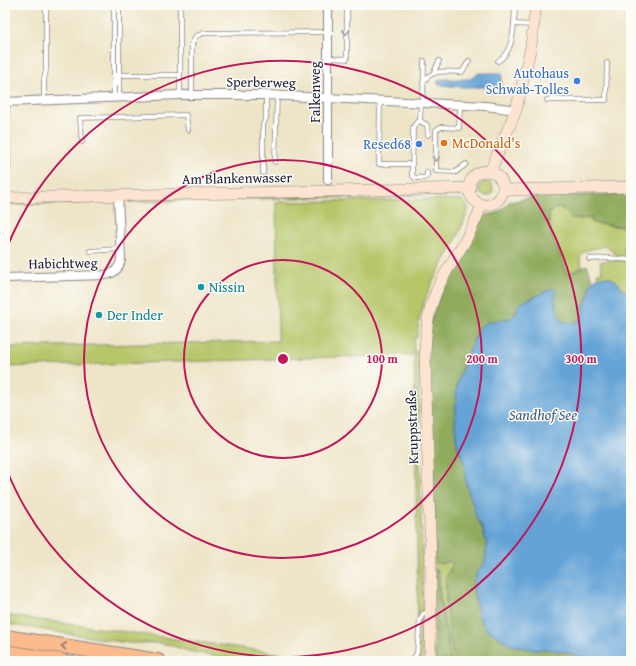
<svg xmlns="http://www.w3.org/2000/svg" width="636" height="666" font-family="'Gentium Book Plus',serif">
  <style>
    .green { fill: #b6c669; stroke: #6c7452 }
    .forest { fill: #90ab5d; stroke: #59664c }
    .water { fill: #64a3d6; stroke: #436288 }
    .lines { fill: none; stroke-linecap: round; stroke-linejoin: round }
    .lane-casing { stroke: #888482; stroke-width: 5.5 }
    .street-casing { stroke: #888482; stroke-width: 10 }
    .secondary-casing { stroke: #888482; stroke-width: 12 }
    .highway-casing { stroke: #888482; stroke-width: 16 }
    .lane { stroke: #fff; stroke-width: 4 }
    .street { stroke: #fff; stroke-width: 8 }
    .secondary { stroke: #fde4d1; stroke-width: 11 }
    .highway { stroke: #fbbb8c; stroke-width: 14 }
    .oneway { stroke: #9c9ca7 }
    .oneway2 { stroke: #8e6e64 }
    .ring { fill: none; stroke: #c2185b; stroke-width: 2 }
    .shop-dot { fill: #3f7fe0; stroke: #fdfcf7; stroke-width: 1.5 }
    .food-dot { fill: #e8710a; stroke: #fdfcf7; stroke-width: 1.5 }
    .culture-dot { fill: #0f9aa8; stroke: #fdfcf7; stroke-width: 1.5 }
    .labels { text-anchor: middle; stroke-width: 3; stroke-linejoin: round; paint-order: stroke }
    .shop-label { font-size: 14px; fill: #366cbe; stroke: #fdfcf7; text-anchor: end }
    .street-label { font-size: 14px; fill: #22223b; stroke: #fdfcf7 }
    .food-label { font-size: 14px; fill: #c56008; stroke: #fdfcf7; text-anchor: start }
    .culture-label { font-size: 14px; fill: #0d838f; stroke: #fdfcf7; text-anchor: start }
    .water-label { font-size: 15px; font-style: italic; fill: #405c81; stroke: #fdfcf7 }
    .centre { fill: #c2185b; stroke: #fdfcf7; stroke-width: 2 }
    .ring-label { font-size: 12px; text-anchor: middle; font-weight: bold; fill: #c2185b; stroke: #fdfcf7; stroke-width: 3; stroke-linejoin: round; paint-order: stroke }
  </style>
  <rect width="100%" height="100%" fill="#fdfcf7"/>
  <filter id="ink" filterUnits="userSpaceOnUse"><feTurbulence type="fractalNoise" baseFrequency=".025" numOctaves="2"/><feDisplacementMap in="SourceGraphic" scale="8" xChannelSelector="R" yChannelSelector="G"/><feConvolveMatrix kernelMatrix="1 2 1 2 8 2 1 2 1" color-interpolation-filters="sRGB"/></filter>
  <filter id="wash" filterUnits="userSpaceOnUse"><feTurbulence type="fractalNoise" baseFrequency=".012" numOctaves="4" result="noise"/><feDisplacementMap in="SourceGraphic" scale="16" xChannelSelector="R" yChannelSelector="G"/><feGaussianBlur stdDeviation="0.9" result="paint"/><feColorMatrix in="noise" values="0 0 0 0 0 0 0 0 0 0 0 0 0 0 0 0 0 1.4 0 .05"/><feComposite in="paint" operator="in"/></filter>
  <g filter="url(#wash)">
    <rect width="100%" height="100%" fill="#eee5c8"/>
    <g class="green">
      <circle cx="486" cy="189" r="7"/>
      <polygon points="442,193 461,194 461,196 431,195 129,202 133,200"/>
      <polygon points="444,199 463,200 469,209 454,244 433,281 425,300 419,320 417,338 414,338 414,353 418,351 423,612 418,622 414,355 5,367 5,347 278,341 276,202"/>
      <polygon points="107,200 111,202 5,205 5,202"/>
      <path d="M 560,208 L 565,210 L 569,216 L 581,219 L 592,217 L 592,223 L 628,228 L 625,244 L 627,256 L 631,255 L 631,258 L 620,257 L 605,246 C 592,250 573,249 583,267 L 566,275 C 564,254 544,234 550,212 L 553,209 Z"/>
      <path d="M 609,260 L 631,261 L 631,292 C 620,293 620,281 611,278 C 607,276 602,278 598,278 L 597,273 L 602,273 L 600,262 Z"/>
      <polygon points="430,417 436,563 441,564 450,561 453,563 446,578 446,604 452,652 455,659 458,661 452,661 449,654 448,638 445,629 442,605 440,598 438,570 436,569 436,661 433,661 434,569"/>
      <polygon points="5,615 291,655 339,661 247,661 192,652 170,645 159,643 128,643 5,624"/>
      <polygon points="423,616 423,661 417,661 420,622"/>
    </g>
    <g class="forest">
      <path d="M 631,194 L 631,255 L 627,256 L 624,252 L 628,227 L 592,223 L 592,217 L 581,219 L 571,218 C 564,212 561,202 550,212 C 544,234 564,253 566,275 L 587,265 L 593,281 L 591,283 L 589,295 L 583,307 L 584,313 L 581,318 L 575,323 L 562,322 L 557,311 L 553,288 L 519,304 L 515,314 L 511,318 L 488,322 L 477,333 L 464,363 L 457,384 L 455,425 L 457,445 L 464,462 L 466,484 L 474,507 L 476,517 L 482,527 L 487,545 L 485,562 L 476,574 L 475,599 L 479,617 L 486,629 L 511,645 L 534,650 L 546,649 L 566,652 L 582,657 L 594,657 L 612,661 L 458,661 L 455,659 L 452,652 L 446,604 L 446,578 L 453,563 L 450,561 L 441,564 L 436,563 L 428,363 L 430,322 L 443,287 L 483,216 L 496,213 L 504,208 L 509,202 L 539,196 Z"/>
      <path d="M 436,569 L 438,570 C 440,580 439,589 440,599 C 442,611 445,624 447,636 C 449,646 447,651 452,661 L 436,661 Z"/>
    </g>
    <g class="water">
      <path d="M 479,73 L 502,73 L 501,85 C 490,88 445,88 437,83 L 439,80 L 443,79 L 470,79 Z"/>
      <path d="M 610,277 C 613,279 616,281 618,283 C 623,288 623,293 631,292 L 631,661 L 612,661 L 594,657 L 582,657 L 566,652 L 546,649 L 534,650 L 511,645 L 486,629 L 479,617 L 475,599 L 473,584 L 476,574 L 485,562 L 487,545 L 482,527 L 476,517 L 474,507 L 466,484 L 464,462 L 457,445 L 455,425 L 457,384 L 464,363 L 477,333 L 481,326 L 488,322 L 511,318 L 515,314 L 519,304 L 553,288 L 556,291 C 553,302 558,313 562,322 L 575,323 L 581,318 L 584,313 C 582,304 587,303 589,295 C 590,292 590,288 591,285 C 593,276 603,277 610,277 Z"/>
    </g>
  </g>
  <g filter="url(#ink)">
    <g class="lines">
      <g class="lane-casing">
        <g id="lane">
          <polyline points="119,5 119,97"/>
          <polyline points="180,5 180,95"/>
          <polyline points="514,24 533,25"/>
          <polyline points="328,58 347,59 347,5"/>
          <path d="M 498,61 C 515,51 514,23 515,5"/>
          <polyline points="434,72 439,61"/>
          <polyline points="119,75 180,75"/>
          <path d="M 423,83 C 431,68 447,72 462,72 L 469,61"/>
          <polyline points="192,95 192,44 196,36 204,33 328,32"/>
          <polyline points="114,97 114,5"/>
          <polyline points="44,100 44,80 46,70 46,5"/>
          <polyline points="380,100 379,164 412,164"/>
          <polyline points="547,100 606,100 607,63"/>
          <polyline points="423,102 424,61"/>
          <polyline points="460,105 459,128 441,127 436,130 436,171 456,172 466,164"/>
          <polyline points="420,121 416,123 413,128 412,175 415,178 424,178 427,176 427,172"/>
          <polyline points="420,121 421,102"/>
          <polyline points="420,121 427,125 428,135"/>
          <polyline points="82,142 80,118 186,115 188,130"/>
          <polyline points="275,162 277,95"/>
          <polyline points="5,170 8,169 7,102"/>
          <polyline points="263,173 263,125 266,118 266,95"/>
          <polyline points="90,251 120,249"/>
          <polyline points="589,259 609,258 631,260"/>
          <polyline points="412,661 417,653 420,620 423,614 429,611"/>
        </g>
      </g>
      <g class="street-casing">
        <g id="street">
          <polyline points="5,102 180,95 266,95 486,106 516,110"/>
          <polyline points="328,180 328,5"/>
          <path d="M 5,278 L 105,275 C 114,274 119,269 121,260 L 118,196"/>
        </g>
      </g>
      <g class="secondary-casing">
        <g id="secondary">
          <circle cx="486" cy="188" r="17"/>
          <polyline points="490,172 516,110 531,46 536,5"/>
          <polyline points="503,190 631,187"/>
          <polyline points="5,198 470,188"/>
          <path d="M 430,661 L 431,565 L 425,358 C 425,336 427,315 435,295 C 442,275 455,259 465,241 C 472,229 477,217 482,205"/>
        </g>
      </g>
      <g class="highway-casing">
        <g id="highway">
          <polyline points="5,637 158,661"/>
          <polyline points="5,652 62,661"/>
        </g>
      </g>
      <use href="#lane" class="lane"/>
      <use href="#street" class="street"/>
      <use href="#secondary" class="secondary"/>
      <use href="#highway" class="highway"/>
    </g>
    <defs><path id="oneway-chevron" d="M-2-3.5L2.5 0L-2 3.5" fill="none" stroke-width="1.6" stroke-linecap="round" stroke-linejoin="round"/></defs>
    <g class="oneway">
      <use href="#oneway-chevron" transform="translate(346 32) rotate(90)"/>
      <use href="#oneway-chevron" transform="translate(436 159) rotate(90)"/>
    </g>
    <use class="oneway2" href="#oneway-chevron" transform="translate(64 646) rotate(-171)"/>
  </g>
  <g class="ring">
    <circle cx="283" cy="359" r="99"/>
    <circle cx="283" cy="359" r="199"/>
    <path d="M6 250A298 298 0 1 1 6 468"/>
  </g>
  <g class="shop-dot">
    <circle cx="577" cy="81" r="4"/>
    <circle cx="419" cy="144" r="4"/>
  </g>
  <circle class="food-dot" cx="444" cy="143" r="4"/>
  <g class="culture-dot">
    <circle cx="201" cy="287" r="4"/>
    <circle cx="99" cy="315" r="4"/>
  </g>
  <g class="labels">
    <g class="shop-label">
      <text x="569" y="78">Autohaus<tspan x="569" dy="16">Schwab-Tolles</tspan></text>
      <text x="411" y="149">Resed68</text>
    </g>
    <g class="street-label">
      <text transform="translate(261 82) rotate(1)" y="5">Sperberweg</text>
      <text transform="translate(315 92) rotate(-90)" y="5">Falkenweg</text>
      <text transform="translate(237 178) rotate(-1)" y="5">Am Blankenwasser</text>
      <text transform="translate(63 263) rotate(-1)" y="5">Habichtweg</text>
      <text transform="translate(412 427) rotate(-92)" y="5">Kruppstraße</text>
    </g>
    <g class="food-label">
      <text x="452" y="148">McDonald's</text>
    </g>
    <g class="culture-label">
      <text x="209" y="292">Nissin</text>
      <text x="107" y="320">Der Inder</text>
    </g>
    <g class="water-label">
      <text x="543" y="420">Sandhof See</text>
    </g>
  </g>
  <circle cx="283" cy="359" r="6" class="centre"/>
  <g class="ring-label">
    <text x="382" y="363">100 m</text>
    <text x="482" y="363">200 m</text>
    <text x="581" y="363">300 m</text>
  </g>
  <rect width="636" height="666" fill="none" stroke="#fdfcf7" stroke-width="20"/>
</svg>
